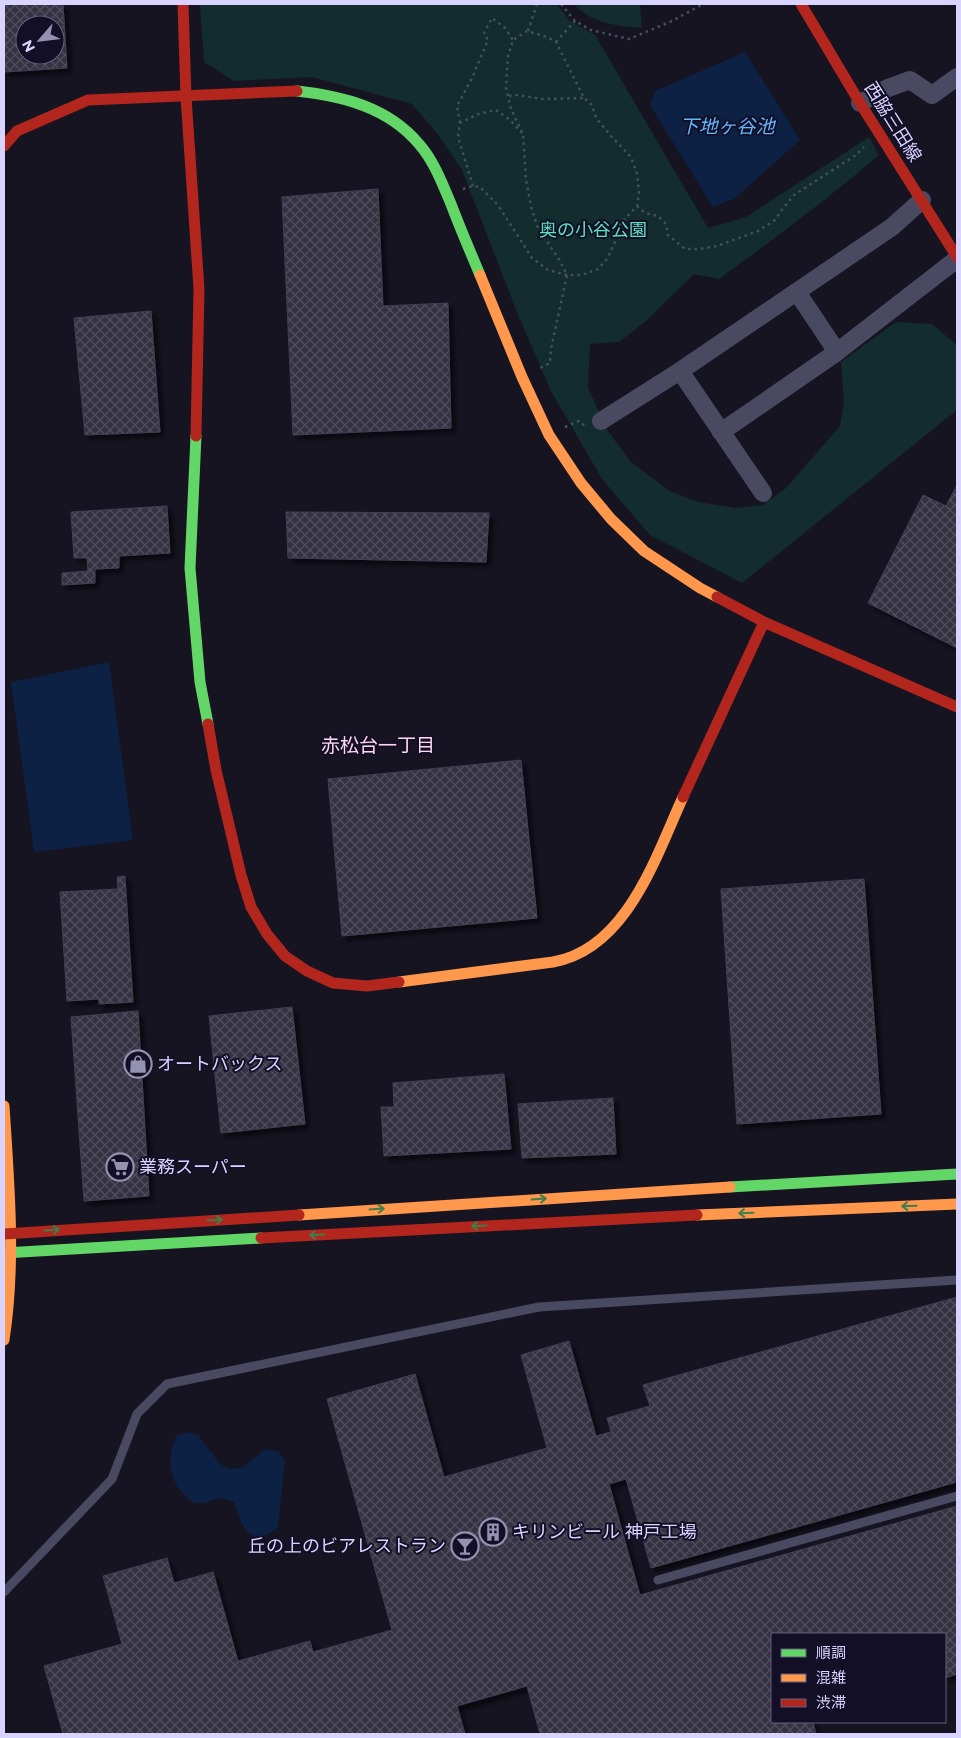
<svg xmlns="http://www.w3.org/2000/svg" width="961" height="1738" font-family="Montserrat,'Noto Sans JP',sans-serif">
  <style>
    .park { fill: #132c2d }
    .water { fill: #0d2144 }
    .building { fill: url(#building-cross-hatch); stroke: #433f54; fill-rule: evenodd; filter: url(#shadow) }
    .lines { fill: none; stroke-linecap: round; stroke-linejoin: round }
    .path { stroke: #44505f; stroke-width: 2.5; stroke-dasharray: 2.5 4; stroke-linecap: butt }
    .lane { stroke: #4a4962; stroke-width: 9 }
    .street { stroke: #4a4962; stroke-width: 18 }
    .fast { stroke: #63d668; stroke-width: 11 }
    .slow { stroke: #ff974d; stroke-width: 11 }
    .jam { stroke: #b3261e; stroke-width: 11 }
    .oneway { stroke: #3f7c4a }
    .labels { text-anchor: middle; stroke-width: 4; stroke-linejoin: round; paint-order: stroke }
    .street-label { font-size: 18px; fill: #d9d4ff; stroke: #130f26 }
    .park-label { font-size: 18px; fill: #5fe0c0; stroke: #130f26 }
    .poi-label { font-size: 18px; fill: #d9d4ff; stroke: #130f26; text-anchor: start }
    .water-label { font-size: 19px; font-style: italic; fill: #62b6ff; stroke: #130f26 }
    .neighbourhood-label { font-size: 19px; fill: #ffd6f0; stroke: #130f26 }
  </style>
  <defs>
    <pattern id="building-cross-hatch" width="8" height="8" patternUnits="userSpaceOnUse" patternTransform="scale(1.25)"><rect width="8" height="8" fill="#343243"/><path d="M0 0l8 8M0 8l8-8" fill="none" stroke="#514f5f"/></pattern>
    <filter id="shadow"><feDropShadow dx="4.5" dy="4.5" stdDeviation="2.5" flood-color="#0009"/></filter>
  </defs>
  <rect width="100%" height="100%" fill="#161421"/>
  <g class="park">
    <path d="M 200,4 L 557,4 L 570,21 L 595,35 L 708,228 L 746,217 L 869,137 L 879,155 C 828,199 774,239 719,279 L 694,274 L 646,321 L 619,342 L 590,344 L 588,388 L 608,431 L 631,462 L 670,491 L 698,502 L 736,508 L 763,505 L 785,489 L 840,426 L 844,402 L 841,362 L 896,322 L 932,324 L 957,345 L 957,410 L 742,583 L 650,535 L 602,479 L 551,391 L 518,315 L 462,170 L 437,133 L 412,104 L 312,77 L 234,81 L 204,62 Z"/>
    <path d="M 574,4 L 640,4 L 642,28 C 617,26 592,24 574,4 Z"/>
  </g>
  <g class="water">
    <polygon points="745,52 800,140 734,199 713,207 650,105 655,91"/>
    <polygon points="109,662 133,840 34,852 11,682"/>
    <path d="M 188,1432 L 198,1435 L 221,1465 L 232,1469 L 241,1468 L 264,1450 L 278,1451 L 285,1460 L 278,1526 L 273,1531 L 260,1538 L 248,1533 L 242,1524 L 234,1502 L 218,1498 L 205,1503 L 195,1503 C 178,1494 168,1475 171,1455 C 171,1449 175,1442 177,1435 Z"/>
  </g>
  <g class="building">
    <path d="M 4,4 L 63,4 L 67,68 L 4,72 ZM 25,25 L 55,25 L 55,55 L 25,55 Z"/>
    <polygon points="378,189 383,306 448,303 451,428 293,435 282,197"/>
    <polygon points="151,311 160,432 85,435 74,318"/>
    <polygon points="957,485 957,648 868,603 923,495 946,506"/>
    <polygon points="167,506 170,553 119,556 119,568 95,569 95,583 62,585 62,573 88,571 87,558 74,558 71,512"/>
    <polygon points="286,512 489,513 486,562 288,558"/>
    <polygon points="521,760 537,918 342,936 328,779"/>
    <polygon points="125,876 133,1002 99,1004 99,999 67,1001 60,892 118,889 117,877"/>
    <polygon points="864,879 881,1114 737,1124 721,889"/>
    <polygon points="292,1007 305,1124 221,1133 209,1016"/>
    <polygon points="138,1011 149,1196 84,1201 71,1017"/>
    <polygon points="504,1074 511,1149 384,1156 381,1107 394,1107 393,1083"/>
    <polygon points="613,1098 616,1154 522,1158 518,1104"/>
    <polygon points="957,1297 957,1482 651,1568 626,1479 609,1484 640,1595 957,1506 957,1674 945,1678 945,1634 772,1634 772,1722 813,1722 816,1734 540,1734 527,1686 457,1706 465,1734 63,1734 44,1666 122,1644 103,1576 167,1558 174,1583 213,1572 238,1661 310,1641 313,1652 392,1630 327,1399 415,1374 444,1477 547,1448 521,1355 569,1341 596,1436 611,1432 607,1418 650,1406 643,1385"/>
  </g>
  <g class="lines">
    <g class="path">
      <polyline points="561,4 575,21 591,30 629,39 672,21 703,4"/>
      <polyline points="528,31 537,4"/>
      <polyline points="556,42 575,21"/>
      <polyline points="509,96 518,95 542,99 584,98"/>
      <polyline points="460,123 457,106 472,78 488,40 484,33 492,18 505,28 513,40"/>
      <polyline points="473,186 458,137 460,123 478,114 496,110 510,120 522,133"/>
      <polyline points="463,189 473,186 480,187 498,205 532,258 548,270 567,275 582,275 598,269 607,259 615,242 617,227 637,206 639,192 637,174 631,157 611,136 596,118 592,105 584,98 556,42 547,37 527,31 513,40 508,56 506,88 511,109 523,134 526,180 531,207 538,228 560,261 567,275 551,349 550,363 538,369"/>
      <polyline points="637,206 645,213 658,216 666,224 668,235 685,249 699,249 717,246 758,231 775,220 781,211 794,195 856,155 864,147"/>
      <polyline points="565,427 579,421 586,427"/>
    </g>
    <g class="lane">
      <polyline points="658,1580 957,1496"/>
      <polyline points="4,1592 112,1479 137,1414 167,1384 539,1307 957,1280"/>
    </g>
    <g class="street">
      <polyline points="860,103 888,88 910,80 932,95 957,77"/>
      <polyline points="797,292 837,352"/>
      <polyline points="680,371 763,493"/>
      <polyline points="601,421 680,371 892,227 922,200"/>
      <polyline points="721,432 837,352 957,259"/>
    </g>
    <g class="fast">
      <path d="M 297,91 C 342,96 388,107 419,144 C 434,161 442,183 451,204 C 460,228 470,251 480,275"/>
      <polyline points="196,436 190,568 200,682 208,724"/>
      <polyline points="730,1187 957,1174"/>
      <polyline points="4,1253 261,1238"/>
    </g>
    <g class="slow">
      <polyline points="480,275 522,377 549,435 581,483 611,519 644,551 700,588 717,597"/>
      <path d="M 399,982 L 553,962 C 627,949 656,856 683,797"/>
      <path d="M 4,1106 C 9,1184 16,1262 4,1340"/>
      <polyline points="299,1215 730,1187"/>
      <polyline points="697,1215 957,1204"/>
    </g>
    <g class="jam">
      <polyline points="183,4 186,97 199,289 196,436"/>
      <polyline points="801,4 860,103 957,257"/>
      <polyline points="4,146 17,131 88,100 297,91"/>
      <polyline points="717,597 764,622 957,707"/>
      <polyline points="208,724 216,770 241,875 251,907 267,934 285,956 307,971 333,983 367,986 399,982"/>
      <polyline points="683,797 764,622"/>
      <polyline points="4,1234 299,1215"/>
      <polyline points="261,1238 697,1215"/>
    </g>
  </g>
  <defs><path id="oneway-shaft" d="M-6 0H5M1.5-3L5.5 0L1.5 3" fill="none" stroke-width="1.6" stroke-linecap="round" stroke-linejoin="round" transform="scale(1.25)"/></defs>
  <g class="oneway">
    <use href="#oneway-shaft" transform="translate(539 1199) rotate(-4)"/>
    <use href="#oneway-shaft" transform="translate(909 1206) rotate(178)"/>
    <use href="#oneway-shaft" transform="translate(377 1209) rotate(-4)"/>
    <use href="#oneway-shaft" transform="translate(746 1213) rotate(178)"/>
    <use href="#oneway-shaft" transform="translate(215 1220) rotate(-4)"/>
    <use href="#oneway-shaft" transform="translate(479 1226) rotate(177)"/>
    <use href="#oneway-shaft" transform="translate(52 1230) rotate(-4)"/>
    <use href="#oneway-shaft" transform="translate(317 1235) rotate(177)"/>
  </g>
  <defs>
    <g id="shop-ring" transform="scale(1.4375)"><circle r="9.5" fill="#130f26" stroke="#9591b1" stroke-width="1.5"/><path d="M-5-2.5h2.3a2.7 3.5 0 0 1 5.4 0H5L5.5 6h-11ZM-1.5-2.5h3a1.5 2.3 0 0 0-3 0Z" fill="#9591b1"/></g>
    <g id="supermarket-ring" transform="scale(1.4375)"><circle r="9.5" fill="#130f26" stroke="#9591b1" stroke-width="1.5"/><path d="M-6-5.5h2.5l.6 2H6L4.5 2H-2.5L-4.4-4H-6ZM-1.5 3.2a1.3 1.3 0 1 0 .1 0ZM3 3.2a1.3 1.3 0 1 0 .1 0Z" fill="#9591b1"/></g>
    <g id="building-ring" transform="scale(1.4375)"><circle r="9.5" fill="#130f26" stroke="#9591b1" stroke-width="1.5"/><path d="M-4-6H4V6H1V3H-1V6H-4ZM-2.5-4.3h1.7v1.8h-1.7ZM.8-4.3h1.7v1.8H.8ZM-2.5-1h1.7V.8h-1.7ZM.8-1h1.7V.8H.8Z" fill="#9591b1"/></g>
    <g id="bar-ring" transform="scale(1.4375)"><circle r="9.5" fill="#130f26" stroke="#9591b1" stroke-width="1.5"/><path d="M-6-5H6L.8 .8V4.5H3.5V6h-7V4.5H-.8V.8Z" fill="#9591b1"/></g>
  </defs>
  <g fill-rule="evenodd">
    <use href="#shop-ring" x="138" y="1064"/>
    <use href="#supermarket-ring" x="120" y="1167"/>
    <use href="#building-ring" x="493" y="1532"/>
    <use href="#bar-ring" x="465" y="1546"/>
  </g>
  <g class="labels">
    <g class="street-label">
      <text transform="translate(893 122) rotate(58)" y="6">西脇三田線</text>
    </g>
    <g class="park-label">
      <text x="593" y="236">奥の小谷公園</text>
    </g>
    <g class="poi-label">
      <text x="157" y="1070">オートバックス</text>
      <text x="139" y="1173">業務スーパー</text>
      <text x="512" y="1538">キリンビール 神戸工場</text>
      <text x="446" y="1552" text-anchor="end">丘の上のビアレストラン</text>
    </g>
    <g class="water-label">
      <text x="727" y="133">下地ヶ谷池</text>
    </g>
    <g class="neighbourhood-label">
      <text x="378" y="752">赤松台一丁目</text>
    </g>
  </g>
  <rect width="961" height="1738" fill="none" stroke="#d9d4ff" stroke-width="10"/>
  <rect x="771" y="1633" width="175" height="90" fill="#130f26" stroke="#625e7d"/>
  <rect x="781" y="1649" width="25" height="8" fill="#63d668" stroke="#625e7d"/>
  <text x="816" y="1658" font-size="15" fill="#d9d4ff">順調</text>
  <rect x="781" y="1674" width="25" height="8" fill="#ff974d" stroke="#625e7d"/>
  <text x="816" y="1683" font-size="15" fill="#d9d4ff">混雑</text>
  <rect x="781" y="1699" width="25" height="8" fill="#b3261e" stroke="#625e7d"/>
  <text x="816" y="1708" font-size="15" fill="#d9d4ff">渋滞</text>
  <g transform="translate(40 40) rotate(242)"><circle r="24" fill="#130f26" stroke="#625e7d"/>
  <path d="M0-4L9 19L0 12L-9 19Z" fill="#9591b1"/>
  <text y="-8" font-size="14" font-weight="bold" text-anchor="middle" fill="#d9d4ff">N</text>
  </g>
</svg>
